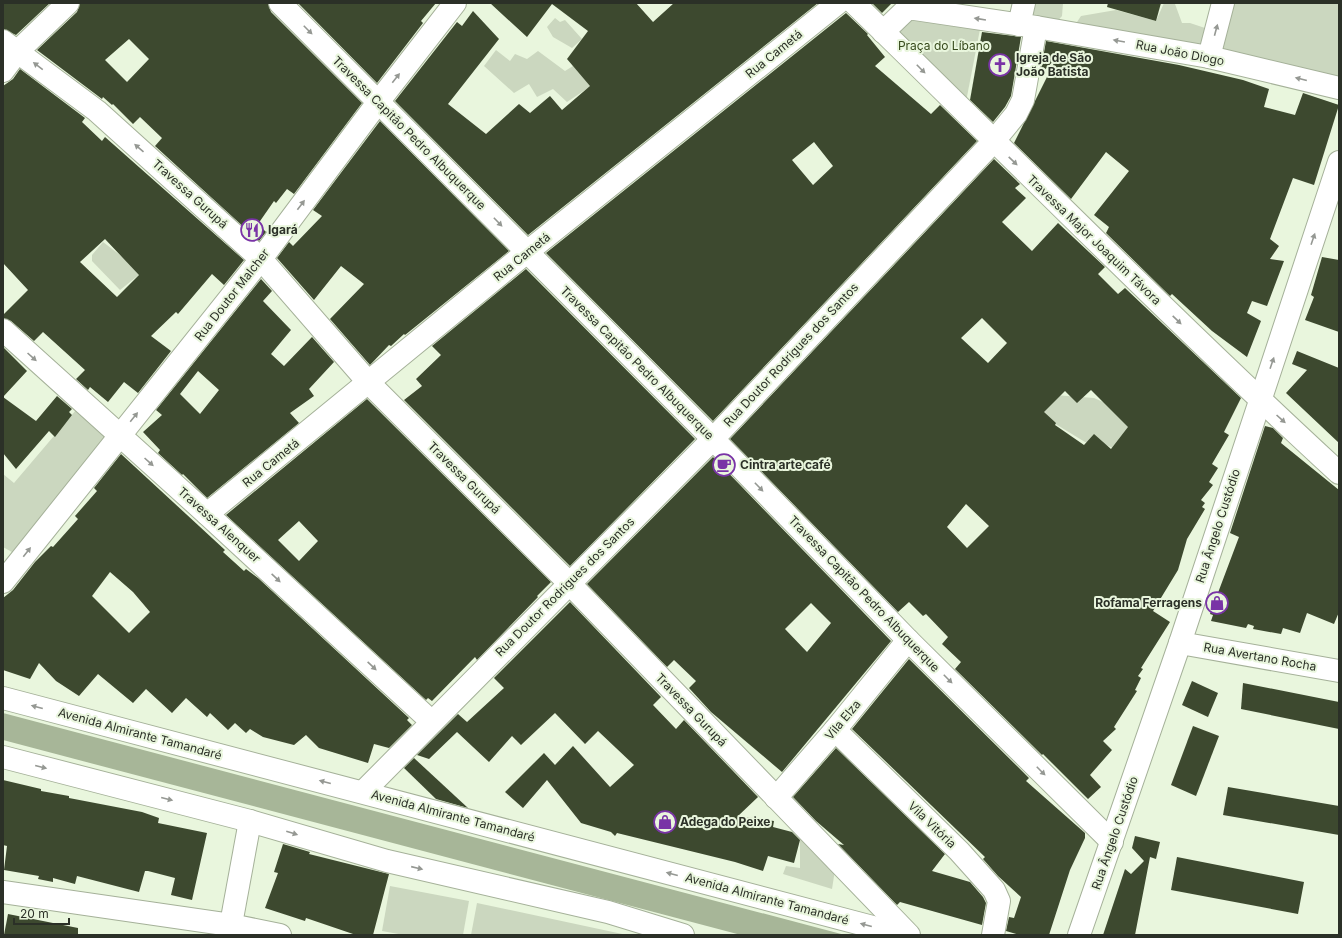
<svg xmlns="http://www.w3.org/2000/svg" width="1342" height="938" font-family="Inter,sans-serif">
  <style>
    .green { fill: #cbd7bf }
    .water { fill: #a7b698 }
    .building { fill: #3d492f; fill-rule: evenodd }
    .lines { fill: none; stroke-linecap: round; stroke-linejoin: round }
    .street-casing { stroke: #a5b199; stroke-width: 24 }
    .secondary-casing { stroke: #a5b199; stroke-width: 24 }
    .street { stroke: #fff; stroke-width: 22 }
    .secondary { stroke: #fff; stroke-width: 22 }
    .oneway { fill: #959893 }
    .labels { text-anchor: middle; stroke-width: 4; stroke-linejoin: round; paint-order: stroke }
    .park-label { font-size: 12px; fill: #374a1c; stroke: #e9f6dd }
    .street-label { font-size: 12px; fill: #2b3027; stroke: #e9f6dd }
    .poi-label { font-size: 12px; font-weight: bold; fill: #2b3027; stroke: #e9f6dd; text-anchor: start }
  </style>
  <rect width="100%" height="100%" fill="#e9f6dd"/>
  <g class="green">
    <polygon points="1029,3 1063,3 1062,16 1053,26 1025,21"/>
    <polygon points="1164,3 1175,4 1182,23 1190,23 1208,29 1196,52 1073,28 1081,16 1116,10 1156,21"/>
    <polygon points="1225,3 1339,3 1339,87 1211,55"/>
    <polygon points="911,6 982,19 964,112 883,32"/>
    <polygon points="555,18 560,22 565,20 582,39 572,48 553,37 547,27"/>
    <polygon points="496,50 510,61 515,54 527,59 538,51 565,71 573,66 591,86 567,102 553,89 537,97 529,84 514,93 484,66"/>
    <polygon points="103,242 120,255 140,274 120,290 92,261 92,255"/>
    <polygon points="1054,395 1094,398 1117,408 1134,427 1117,450 1104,444 1085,442 1049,420 1026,400"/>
    <polygon points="76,410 112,442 19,556 3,547 3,474 14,483"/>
    <polygon points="800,835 835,870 832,889 783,874 786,866 800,868"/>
    <polygon points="390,886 469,901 463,935 404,935 382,931"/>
    <polygon points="477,903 627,935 471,935"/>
  </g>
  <polygon class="water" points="3,713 845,935 741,935 3,740"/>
  <g class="building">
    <polygon points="3,3 50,3 16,35 3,29"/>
    <path d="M 80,3 L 268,3 L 271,12 L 362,103 L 294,194 L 287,189 L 276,203 L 274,201 L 258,224 L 266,232 L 259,241 L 155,146 L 162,138 L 140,117 L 133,124 L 113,104 L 112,105 L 103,97 L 102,99 L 37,50 L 77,12 ZM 129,39 L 149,59 L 127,82 L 105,60 Z"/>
    <polygon points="298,3 436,3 421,21 423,23 377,83"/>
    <polygon points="490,3 636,3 653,22 674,3 818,3 528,235 395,101 457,22 462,26 473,11 499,39 448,104 486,134 519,104 530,113 550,96 562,110 590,86 567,59 588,31 552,4 527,37"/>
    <polygon points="872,3 892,3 882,13"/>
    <polygon points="1108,3 1161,3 1156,21 1107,7"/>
    <path d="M 846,13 L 868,34 L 867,35 L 885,57 L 875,66 L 931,114 L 940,105 L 977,141 L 713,421 L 546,253 ZM 814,142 L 833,166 L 813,185 L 792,160 Z"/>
    <polygon points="982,32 1021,37 1011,96 1005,107 993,122 970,100"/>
    <polygon points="1046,41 1179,65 1243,80 1269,89 1264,107 1295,115 1303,93 1339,105 1314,185 1293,178 1270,239 1279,246 1270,259 1284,261 1267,306 1252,301 1247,313 1261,321 1247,357 1212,331 1172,294 1170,296 1106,233 1109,227 1094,215 1129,171 1106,152 1071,199 1014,143 1057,57 1040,75"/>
    <path d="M 20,69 L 85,118 L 82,122 L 102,141 L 105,137 L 244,260 L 224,285 L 212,274 L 178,314 L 176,312 L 151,336 L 171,351 L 138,393 L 124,382 L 108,402 L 90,387 L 88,390 L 76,379 L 85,370 L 43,332 L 34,341 L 11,321 L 3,318 L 3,315 L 28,290 L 3,263 L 3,86 L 13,79 ZM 105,239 L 139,275 L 117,297 L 80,262 Z"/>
    <polygon points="380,121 509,251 415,327 405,335 404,334 391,346 389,345 370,365 330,319 364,284 341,266 314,300 277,258 289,242 293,246 322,216 313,210"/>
    <path d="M 994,159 L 1020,184 L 1015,188 L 1026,198 L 1002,222 L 1032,251 L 1058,223 L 1105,267 L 1098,274 L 1118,294 L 1125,288 L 1241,398 L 1224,432 L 1229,435 L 1212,464 L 1218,468 L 1209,482 L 1213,485 L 1201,500 L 1205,503 L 1202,507 L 1205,509 L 1187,539 L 1178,570 L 1153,611 L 1170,622 L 1141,668 L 1143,669 L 1138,676 L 1141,678 L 1135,690 L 1137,691 L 1114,727 L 1116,729 L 1103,741 L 1112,750 L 1090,775 L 1101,787 L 1088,799 L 1043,754 L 1042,755 L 955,669 L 961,662 L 942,644 L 948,637 L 926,614 L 923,616 L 909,602 L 898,612 L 730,439 ZM 982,318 L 1007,343 L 988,363 L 961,338 ZM 1091,390 L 1128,427 L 1111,449 L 1094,434 L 1084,445 L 1055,425 L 1056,423 L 1044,412 L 1065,391 L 1077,403 ZM 966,504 L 989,526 L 967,548 L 947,527 Z"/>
    <polygon points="1322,257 1339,260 1339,332 1305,320 1314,297 1311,295"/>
    <polygon points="526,269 695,439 570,566 404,400 422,386 416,379 441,355 432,346"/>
    <path d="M 261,279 L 272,291 L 263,301 L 291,330 L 271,354 L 284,366 L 312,337 L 334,362 L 309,389 L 314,396 L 290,413 L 299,423 L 207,498 L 183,474 L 182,475 L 158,453 L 160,450 L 143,432 L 162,415 L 156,410 ZM 198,371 L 219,390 L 200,414 L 180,394 Z"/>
    <polygon points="3,347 27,371 3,397 36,421 57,396 72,409 69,412 72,415 55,437 49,431 16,469 3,453"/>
    <polygon points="1297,351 1339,368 1339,443 1286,393 1307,370 1292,364"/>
    <path d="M 367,399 L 551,582 L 537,596 L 538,597 L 477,660 L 475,657 L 432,701 L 428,698 L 426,700 L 226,515 ZM 299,521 L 318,541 L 299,561 L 278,540 Z"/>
    <polygon points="1265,426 1273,428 1283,438 1281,443 1339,490 1339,612 1334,624 1307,613 1300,633 1283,628 1281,634 1253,629 1254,626 1248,624 1246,628 1211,621 1213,615 1210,614 1239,537 1230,533"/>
    <path d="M 121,454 L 225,550 L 223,552 L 244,571 L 246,569 L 258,578 L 409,718 L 407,720 L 412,725 L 389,748 L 374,744 L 368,763 L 319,748 L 306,735 L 294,745 L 263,737 L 250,729 L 246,733 L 235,723 L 228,730 L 210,713 L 207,717 L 186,698 L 172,713 L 146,689 L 133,703 L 98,674 L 79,696 L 56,681 L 39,663 L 30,679 L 3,670 L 3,598 L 13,590 L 35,562 L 51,546 L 53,547 L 78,519 L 75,516 L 97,491 L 94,488 ZM 110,572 L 133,592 L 150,612 L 129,633 L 92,596 Z"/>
    <path d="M 713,457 L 891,641 L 782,772 L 711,712 L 689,688 L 696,681 L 674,660 L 667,667 L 587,584 ZM 811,603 L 831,623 L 807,652 L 785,629 Z"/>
    <polygon points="570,602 661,697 653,705 676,729 684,720 758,797 738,816 774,821 773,827 792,832 800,840 794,863 768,856 763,871 735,862 617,833 615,836 611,832 581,823 547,780 523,808 505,792 544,753 555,765 573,746 610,787 634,765 598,731 585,744 555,713 521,745 512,736 489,762 457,732 429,759 417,755 458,714 467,722 504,688 494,678"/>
    <polygon points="909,659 1024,773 1029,778 1026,781 1085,833 1085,838 1070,870 1049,935 1020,935 1006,931 1009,917 1014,918 1021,897 998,876 983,859 985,857 852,729"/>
    <polygon points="1192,681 1218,693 1208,717 1182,705"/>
    <polygon points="1243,683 1339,702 1339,729 1241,709"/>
    <polygon points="1193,726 1219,736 1196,796 1171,785"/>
    <polygon points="836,748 945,854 932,871 970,882 983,897 986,903 982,925 900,902 897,905 838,844 844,845 816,821 793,797"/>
    <polygon points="414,758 468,808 436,799 404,768"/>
    <polygon points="3,780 41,789 41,791 69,796 69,798 142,812 159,818 158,823 207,833 192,900 171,895 175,878 148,871 145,871 139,892 77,876 75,884 53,878 53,882 38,879 39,876 4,870 7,846 3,845"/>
    <polygon points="1228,787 1339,806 1339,835 1223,815"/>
    <polygon points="1135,836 1160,842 1156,859 1150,857 1135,935 1103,935 1125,869 1131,874 1144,861 1132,848"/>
    <polygon points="283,844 310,852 309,854 389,874 373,935 356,935 306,918 305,921 265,908 278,873 274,872"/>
    <polygon points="1177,857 1304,882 1298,914 1171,890"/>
    <polygon points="8,914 78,928 78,935 4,935"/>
  </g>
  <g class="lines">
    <g class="street-casing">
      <g id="street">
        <polyline points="280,3 713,439 908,640 1112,842"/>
        <path d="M 854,3 C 1015,160 1173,320 1339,473"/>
        <polyline points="1019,25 1024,3"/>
        <polyline points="883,32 908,8 1036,27 1209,57 1339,88"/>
        <polyline points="3,41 97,111 261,259 369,383 569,583 909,935"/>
        <polyline points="1209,57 1223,3"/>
        <polyline points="3,330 207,514 432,722"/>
        <polyline points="207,514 527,252 838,3"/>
        <polyline points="1180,643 1339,671"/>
        <polyline points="835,730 959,851 994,890 999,901 993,935"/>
        <polyline points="363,792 713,439 993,142 1016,114 1023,100 1036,27"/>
        <polyline points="776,798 835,730 908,640"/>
        <polyline points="3,892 231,925 280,935"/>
        <polyline points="229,935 250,821"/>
        <polyline points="1079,935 1180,643 1339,162"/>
      </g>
    </g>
    <g class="secondary-casing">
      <g id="secondary">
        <polyline points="3,71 18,51 68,3"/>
        <polyline points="3,582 261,259 379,101 455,3"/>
        <polyline points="3,698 903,935"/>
        <polyline points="3,757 250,821 387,861 608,912 683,935"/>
      </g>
    </g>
    <use href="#street" class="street"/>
    <use href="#secondary" class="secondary"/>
  </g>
  <defs><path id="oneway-solid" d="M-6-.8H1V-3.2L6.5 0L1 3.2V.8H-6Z"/></defs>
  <g class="oneway">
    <use href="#oneway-solid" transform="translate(980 19) rotate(-171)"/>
    <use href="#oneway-solid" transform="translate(308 30) rotate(45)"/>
    <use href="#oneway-solid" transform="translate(1216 30) rotate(-75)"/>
    <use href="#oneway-solid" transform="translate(1119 41) rotate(-170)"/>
    <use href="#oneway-solid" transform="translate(38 66) rotate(-143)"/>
    <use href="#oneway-solid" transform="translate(921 69) rotate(45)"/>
    <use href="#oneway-solid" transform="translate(396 78) rotate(-52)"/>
    <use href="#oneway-solid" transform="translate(1301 79) rotate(-166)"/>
    <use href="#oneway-solid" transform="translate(139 148) rotate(-139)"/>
    <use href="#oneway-solid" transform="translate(1013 161) rotate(44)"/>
    <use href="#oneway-solid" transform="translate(301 205) rotate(-53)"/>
    <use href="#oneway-solid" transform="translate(498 222) rotate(46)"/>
    <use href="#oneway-solid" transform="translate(1313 239) rotate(-71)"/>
    <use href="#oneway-solid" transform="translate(1177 320) rotate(44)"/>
    <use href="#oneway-solid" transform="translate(32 357) rotate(42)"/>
    <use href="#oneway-solid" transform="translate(1272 363) rotate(-71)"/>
    <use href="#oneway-solid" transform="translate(134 417) rotate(-51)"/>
    <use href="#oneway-solid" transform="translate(1281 419) rotate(42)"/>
    <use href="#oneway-solid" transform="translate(149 462) rotate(42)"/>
    <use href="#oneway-solid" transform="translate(759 487) rotate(46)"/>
    <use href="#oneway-solid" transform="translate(27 552) rotate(-52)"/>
    <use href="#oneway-solid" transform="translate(276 578) rotate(43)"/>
    <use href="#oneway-solid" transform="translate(372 666) rotate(43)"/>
    <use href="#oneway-solid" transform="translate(948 679) rotate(45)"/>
    <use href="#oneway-solid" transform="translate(37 707) rotate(-165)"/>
    <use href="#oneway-solid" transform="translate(41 767) rotate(14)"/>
    <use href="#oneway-solid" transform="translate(1041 771) rotate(45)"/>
    <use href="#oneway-solid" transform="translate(325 782) rotate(-165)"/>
    <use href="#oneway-solid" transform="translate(167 799) rotate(14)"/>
    <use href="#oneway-solid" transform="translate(292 833) rotate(17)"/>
    <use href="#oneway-solid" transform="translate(417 868) rotate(13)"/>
    <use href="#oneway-solid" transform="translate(672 874) rotate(-165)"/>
    <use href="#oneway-solid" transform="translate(866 925) rotate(-165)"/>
  </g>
  <defs>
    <g id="church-ring" transform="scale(1.15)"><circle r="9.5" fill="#e9f6dd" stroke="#7933a6" stroke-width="1.5"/><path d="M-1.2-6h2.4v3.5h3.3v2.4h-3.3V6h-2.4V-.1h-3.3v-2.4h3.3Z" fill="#7933a6"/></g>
    <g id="restaurant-ring" transform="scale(1.15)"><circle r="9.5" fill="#e9f6dd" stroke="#7933a6" stroke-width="1.5"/><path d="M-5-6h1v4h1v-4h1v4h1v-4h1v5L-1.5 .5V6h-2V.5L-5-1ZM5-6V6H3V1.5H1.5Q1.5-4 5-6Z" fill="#7933a6"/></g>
    <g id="cafe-ring" transform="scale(1.15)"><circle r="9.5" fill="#e9f6dd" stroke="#7933a6" stroke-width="1.5"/><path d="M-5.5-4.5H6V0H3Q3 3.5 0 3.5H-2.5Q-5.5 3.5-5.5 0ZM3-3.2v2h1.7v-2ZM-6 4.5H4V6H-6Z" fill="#7933a6"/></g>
    <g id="shop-ring" transform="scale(1.15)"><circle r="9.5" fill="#e9f6dd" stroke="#7933a6" stroke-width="1.5"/><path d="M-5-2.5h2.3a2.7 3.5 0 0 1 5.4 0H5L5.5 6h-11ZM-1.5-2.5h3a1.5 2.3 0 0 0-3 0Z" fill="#7933a6"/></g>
  </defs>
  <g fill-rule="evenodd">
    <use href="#church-ring" x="1000" y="65"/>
    <use href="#restaurant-ring" x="252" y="230"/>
    <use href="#cafe-ring" x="724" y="465"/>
    <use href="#shop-ring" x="1217" y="603"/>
    <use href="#shop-ring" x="665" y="822"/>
  </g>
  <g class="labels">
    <g class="park-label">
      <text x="944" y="50">Praça do Líbano</text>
    </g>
    <g class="street-label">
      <text transform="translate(1180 53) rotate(11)" y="4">Rua João Diogo</text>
      <text transform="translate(774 54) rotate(-39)" y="4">Rua Cametá</text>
      <text transform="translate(409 133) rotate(45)" y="4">Travessa Capitão Pedro Albuquerque</text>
      <text transform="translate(190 194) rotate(42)" y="4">Travessa Gurupá</text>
      <text transform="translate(1094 240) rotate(44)" y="4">Travessa Major Joaquim Távora</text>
      <text transform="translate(522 257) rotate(-39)" y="4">Rua Cametá</text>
      <text transform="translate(232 295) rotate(-52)" y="4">Rua Doutor Malcher</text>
      <text transform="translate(791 355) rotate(-47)" y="4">Rua Doutor Rodrigues dos Santos</text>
      <text transform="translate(637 363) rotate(45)" y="4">Travessa Capitão Pedro Albuquerque</text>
      <text transform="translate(271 463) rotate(-39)" y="4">Rua Cametá</text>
      <text transform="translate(464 478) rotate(45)" y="4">Travessa Gurupá</text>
      <text transform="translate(219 525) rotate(42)" y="4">Travessa Alenquer</text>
      <text transform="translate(1218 526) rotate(-72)" y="4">Rua Ângelo Custódio</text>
      <text transform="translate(565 587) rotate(-45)" y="4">Rua Doutor Rodrigues dos Santos</text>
      <text transform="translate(864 594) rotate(46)" y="4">Travessa Capitão Pedro Albuquerque</text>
      <text transform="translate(1260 657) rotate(10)" y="4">Rua Avertano Rocha</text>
      <text transform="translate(691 710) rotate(46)" y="4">Travessa Gurupá</text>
      <text transform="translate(843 720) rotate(-50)" y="4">Vila Elza</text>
      <text transform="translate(140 734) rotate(15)" y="4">Avenida Almirante Tamandaré</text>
      <text transform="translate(453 816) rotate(15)" y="4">Avenida Almirante Tamandaré</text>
      <text transform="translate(932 825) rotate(44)" y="4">Vila Vitória</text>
      <text transform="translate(1115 833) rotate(-71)" y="4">Rua Ângelo Custódio</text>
      <text transform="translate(767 899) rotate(15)" y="4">Avenida Almirante Tamandaré</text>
    </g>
    <g class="poi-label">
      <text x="1016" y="62">Igreja de São<tspan x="1016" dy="14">João Batista</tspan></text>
      <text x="268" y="234">Igará</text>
      <text x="740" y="469">Cintra arte café</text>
      <text x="1202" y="607" text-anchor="end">Rofama Ferragens</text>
      <text x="680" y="826">Adega do Peixe</text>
    </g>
  </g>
  <rect width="1342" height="938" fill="none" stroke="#2b3027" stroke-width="8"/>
  <path d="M14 918v6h55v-6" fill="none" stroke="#2b3027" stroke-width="2"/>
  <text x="20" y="918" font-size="12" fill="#2b3027" stroke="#e9f6dd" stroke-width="3" paint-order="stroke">20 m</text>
</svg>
